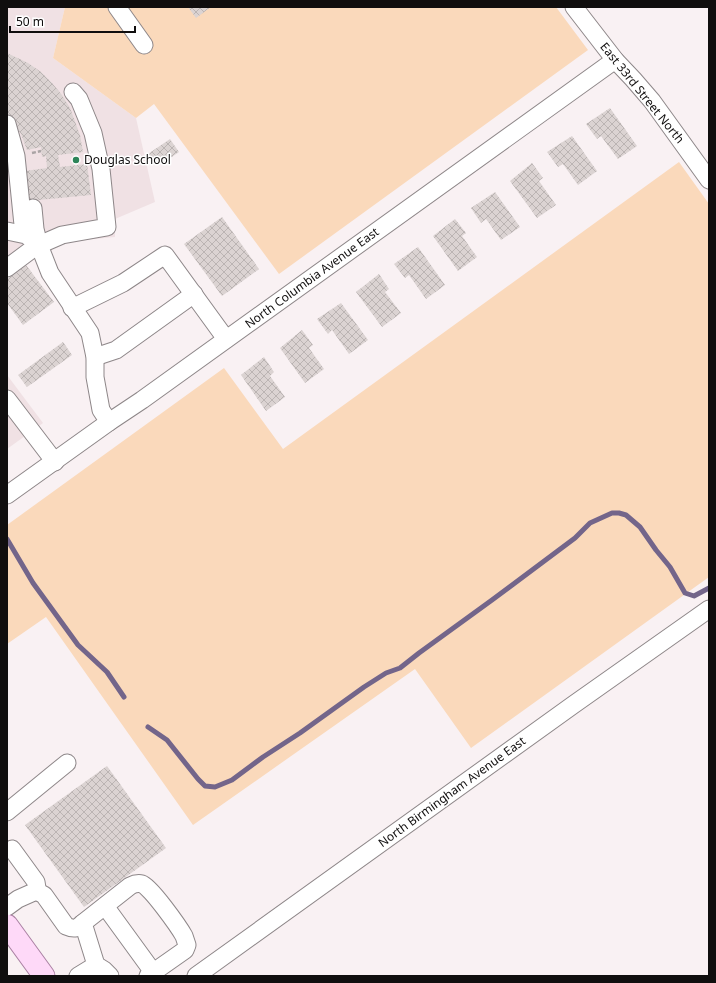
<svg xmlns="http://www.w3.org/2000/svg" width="716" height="983" font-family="'Noto Sans',sans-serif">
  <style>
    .built { fill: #f0e1e4 }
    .green { fill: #fad9bb }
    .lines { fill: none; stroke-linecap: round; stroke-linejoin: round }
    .stream { stroke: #73658a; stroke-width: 5 }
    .building { fill: url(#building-cross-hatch) }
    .minor-casing { stroke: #8e8789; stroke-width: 19 }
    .major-casing { stroke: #aa81a3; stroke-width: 23 }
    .path { stroke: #aaa4a5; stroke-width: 2.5; stroke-dasharray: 4 2; stroke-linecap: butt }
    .minor { stroke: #fff; stroke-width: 17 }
    .major { stroke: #fed9f8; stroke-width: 21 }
    .poi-dot { fill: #2d8458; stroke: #fff; stroke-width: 1.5 }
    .labels { text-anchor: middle; stroke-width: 3; stroke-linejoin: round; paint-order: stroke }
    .street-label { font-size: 12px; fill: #100e0e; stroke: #fff }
    .poi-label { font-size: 12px; fill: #100e0e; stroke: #fff; text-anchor: start }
  </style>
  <defs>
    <pattern id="building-cross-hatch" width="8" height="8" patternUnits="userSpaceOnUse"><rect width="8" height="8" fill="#dbd3d2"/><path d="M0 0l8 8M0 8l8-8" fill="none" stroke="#bbb4b3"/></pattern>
  </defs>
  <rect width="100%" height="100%" fill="#f9f1f3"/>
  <g class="built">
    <polygon points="7,7 65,7 53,58 136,118 155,202 115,219 115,237 21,246 7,258"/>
    <polygon points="7,375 43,423 7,449"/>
  </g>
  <g class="green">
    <polygon points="65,7 556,7 588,50 279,274 154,104 136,118 53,58"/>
    <polygon points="679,162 709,204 709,577 471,748 415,669 193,825 46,617 7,644 7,525 224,368 283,449"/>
  </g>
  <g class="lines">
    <g class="stream">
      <polyline points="7,539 33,583 78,645 107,672 124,697"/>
      <polyline points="148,727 167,740 198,779 205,786 215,787 232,780 263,757 300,733 364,687 386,673 400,668 419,653 492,600 575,538 590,523 612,513 619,513 626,515 640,527 656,550 670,567 685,593 694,596 709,588"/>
    </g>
  </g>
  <g class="building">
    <polygon points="188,7 211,7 196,18"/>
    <polygon points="7,53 28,63 41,72 52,83 62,95 70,108 80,135 83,152 58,155 60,167 87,164 91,195 28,201 25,171 47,168 46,156 42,157 41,147 27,150 21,134 14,124 7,116"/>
    <polygon points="610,108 637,146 618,159 601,136 597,139 586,124"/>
    <polygon points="572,136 597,171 578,185 563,164 558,167 547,152"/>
    <polygon points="170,139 179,152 166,161 163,156 154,162 148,154"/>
    <polygon points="532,163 543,178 539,181 556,205 537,218 510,181"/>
    <polygon points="495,192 520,227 501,240 486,219 481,223 471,208"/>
    <polygon points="222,217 259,269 222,296 184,244"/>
    <polygon points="455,219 466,233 462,236 477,257 458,271 433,236"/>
    <polygon points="418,247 445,285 426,299 409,275 405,278 394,264"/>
    <polygon points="26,265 54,302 23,325 7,303 7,279"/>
    <polygon points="379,274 389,289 385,292 401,313 382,327 356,292"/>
    <polygon points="341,303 368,340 349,354 332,330 328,334 317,319"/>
    <polygon points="302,330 313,345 309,348 324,369 305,383 280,348"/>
    <polygon points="63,342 72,355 27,387 18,375"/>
    <polygon points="264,357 274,372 270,376 285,397 266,411 241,375"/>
    <polygon points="107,766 166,848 84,907 25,825"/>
  </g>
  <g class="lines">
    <g class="minor-casing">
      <g id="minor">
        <polyline points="117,7 144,45"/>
        <polyline points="574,7 615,60 633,79 652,101 709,180"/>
        <polyline points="7,124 16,156 23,225 24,229"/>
        <polyline points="33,208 35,229 39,245 50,273 90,333 95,357 95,377 101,410 109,422"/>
        <polyline points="7,231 26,235 34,241"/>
        <polyline points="7,268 31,250 39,245 62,235 107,227 101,169 93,133 79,99 73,92"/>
        <polyline points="72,308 123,283 165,255 226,339"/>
        <polyline points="95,357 116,350 194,294"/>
        <polyline points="7,399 55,462"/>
        <polyline points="7,495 109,422 142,400 615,60"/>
        <polyline points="7,812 67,763"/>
        <polyline points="12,849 36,882 37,888 36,891"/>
        <path d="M 36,891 L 44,895 L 66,926 C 75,930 77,928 83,923"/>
        <polyline points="105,906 153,972"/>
        <polyline points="7,907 18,899 36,891"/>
        <polyline points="78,976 96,965"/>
        <path d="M 110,976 L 104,970 L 96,965 L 83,923 L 130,886 C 134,884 138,883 142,884 C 150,886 179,927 184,936 C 185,939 186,942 187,945 L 185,950 L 148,976"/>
        <polyline points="196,976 573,705 709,609"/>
      </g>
    </g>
    <g class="major-casing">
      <polyline id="major" points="7,925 44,976"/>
    </g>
    <polyline class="path" points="32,153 41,151"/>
    <use href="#minor" class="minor"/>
    <use href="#major" class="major"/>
  </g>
  <circle class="poi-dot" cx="76" cy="160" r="4"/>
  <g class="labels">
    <g class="street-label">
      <text transform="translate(642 93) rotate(51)" y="4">East 33rd Street North</text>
      <text transform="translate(312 278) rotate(-36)" y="4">North Columbia Avenue East</text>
      <text transform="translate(452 792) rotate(-36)" y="4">North Birmingham Avenue East</text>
    </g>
    <g class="poi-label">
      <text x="84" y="164">Douglas School</text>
    </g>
  </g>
  <rect width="716" height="983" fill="none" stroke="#100e0e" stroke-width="16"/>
  <path d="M10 26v6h125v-6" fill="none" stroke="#100e0e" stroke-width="2"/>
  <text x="16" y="26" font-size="12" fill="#100e0e" stroke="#ffffff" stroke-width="3" paint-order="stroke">50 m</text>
</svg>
